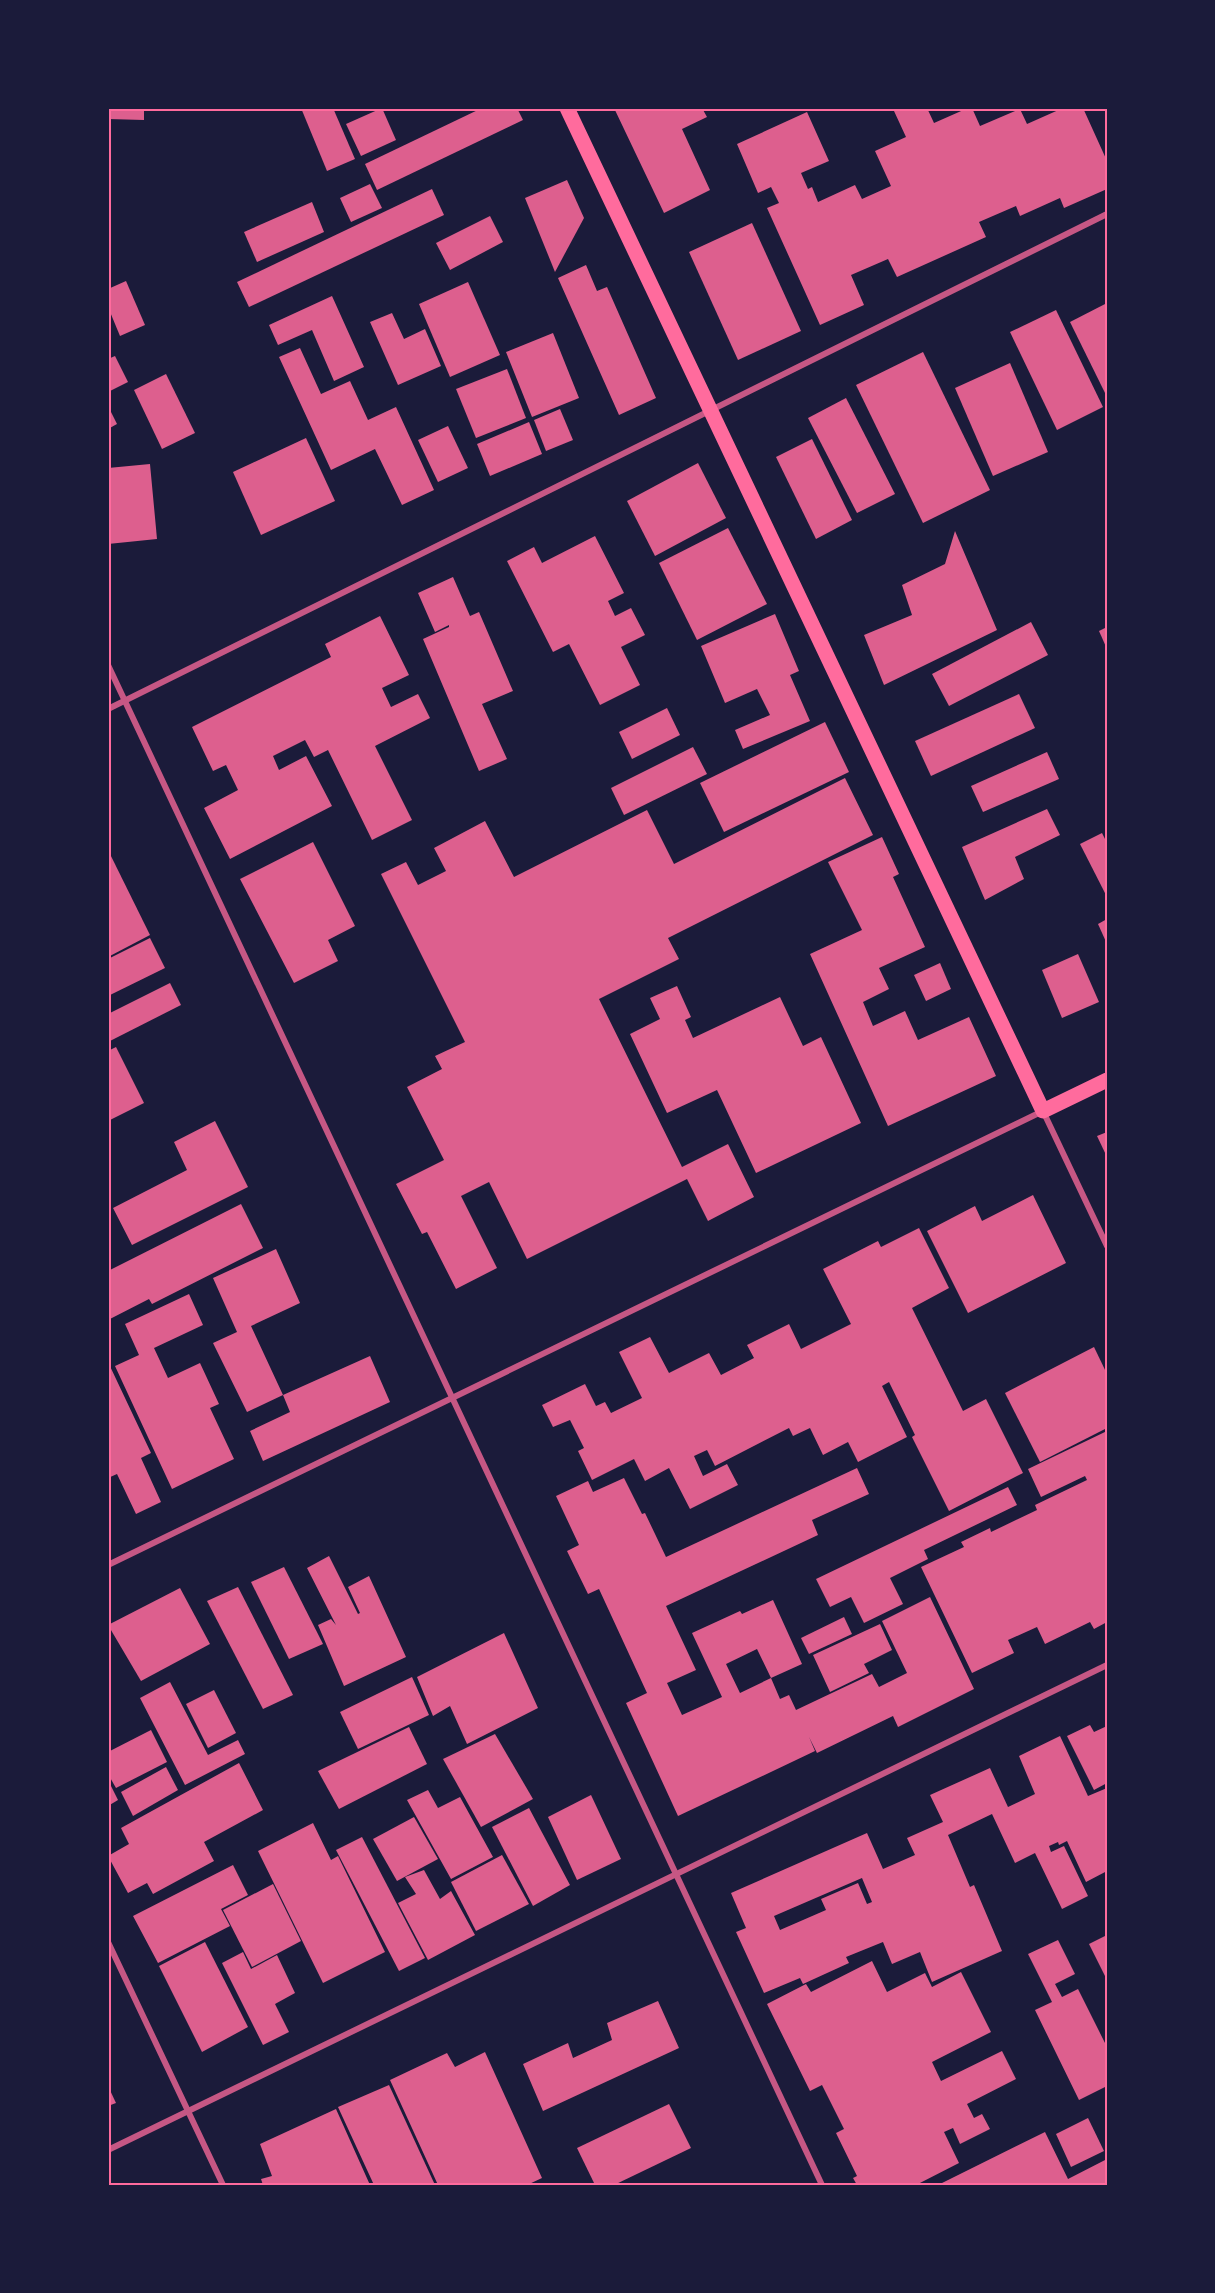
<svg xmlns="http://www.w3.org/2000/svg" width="1215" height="2293" font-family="Cabin,sans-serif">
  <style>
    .building { fill: #dd5f8e; fill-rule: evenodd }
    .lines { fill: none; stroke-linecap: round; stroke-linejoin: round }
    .minor { stroke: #c65784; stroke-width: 6 }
    .primary { stroke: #ff6b9d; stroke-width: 15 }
    .neatline { fill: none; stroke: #ff6b9d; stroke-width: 2 }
  </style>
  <rect width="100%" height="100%" fill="#1b1b3a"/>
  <g class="building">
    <polygon points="108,108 144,108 144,120 108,119"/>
    <polygon points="301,108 333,108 355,159 327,171"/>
    <polygon points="382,108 396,140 361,156 346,124"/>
    <polygon points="482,108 517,108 523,120 377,190 365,164"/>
    <polygon points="614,108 702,108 707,117 682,129 710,190 664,213"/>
    <polygon points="900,108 927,108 934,123 968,108 972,108 980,126 1020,109 1027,124 1063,108 1083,108 1107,161 1107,189 1064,208 1060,198 1020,216 1016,206 979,222 986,237 897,277 888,259 851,275 864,305 820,325 767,208 779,203 771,187 758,193 737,144 807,112 829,161 801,173 808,189 812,187 818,202 855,185 862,199 891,186 875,151 906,137 894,111"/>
    <polygon points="567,180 584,218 555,272 525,198"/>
    <polygon points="370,184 382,208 351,222 340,198"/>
    <polygon points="432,189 444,215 249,307 237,282"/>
    <polygon points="312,202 324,232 257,262 244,232"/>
    <polygon points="490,216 503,242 450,270 436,243"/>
    <polygon points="752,223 801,331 738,360 689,252"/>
    <polygon points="586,265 597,291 607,287 656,398 619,415 558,278"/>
    <polygon points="126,281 145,325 120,336 108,307 108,289"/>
    <polygon points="468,282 500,355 450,377 419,304"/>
    <polygon points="332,296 364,367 334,381 312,330 278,345 269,325"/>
    <polygon points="1107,303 1107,397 1070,322"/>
    <polygon points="1056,310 1103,407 1057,430 1010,332"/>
    <polygon points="392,313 404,339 425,329 441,366 398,385 370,322"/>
    <polygon points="553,333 579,398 532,417 506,352"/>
    <polygon points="300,348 321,394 350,381 368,420 396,407 434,490 402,505 375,449 331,470 279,357"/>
    <polygon points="923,352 990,490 923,523 856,385"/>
    <polygon points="115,356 128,382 108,392 108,359"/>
    <polygon points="1010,363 1048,452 993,476 955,388"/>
    <polygon points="507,369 526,418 476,438 456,389"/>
    <polygon points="166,374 195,433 162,449 134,390"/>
    <polygon points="846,398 895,494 857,513 808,418"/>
    <polygon points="108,406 117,424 108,429"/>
    <polygon points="560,409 573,440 546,451 534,420"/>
    <polygon points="529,422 542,454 490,476 477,444"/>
    <polygon points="448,426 468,468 438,482 418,440"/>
    <polygon points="306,438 335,501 261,535 233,472"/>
    <polygon points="812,439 852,520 816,539 776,457"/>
    <polygon points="698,463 726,518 655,556 627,501"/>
    <polygon points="150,464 157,539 108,544 108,468"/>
    <polygon points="728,528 767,604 697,640 659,563"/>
    <polygon points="955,531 997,630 884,685 864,635 912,615 902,585 945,564"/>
    <polygon points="595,536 624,593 608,601 615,616 631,608 645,635 621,647 640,685 600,705 569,644 553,652 507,561 534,547 542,563"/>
    <polygon points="453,577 470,616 479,612 513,691 482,704 507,759 479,771 423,639 449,627 449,625 435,632 418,593"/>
    <polygon points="775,614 799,671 790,675 810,721 743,749 735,730 770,715 757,689 725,703 701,646"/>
    <polygon points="380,616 409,675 382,688 391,707 418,694 430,718 375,746 412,820 372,840 328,750 314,757 305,740 273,756 279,770 306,756 332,806 230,859 204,808 238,790 226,765 213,771 192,727 331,657 325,644"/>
    <polygon points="1031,622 1048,655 949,706 932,674"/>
    <polygon points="1107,627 1107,649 1099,631"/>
    <polygon points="1019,694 1035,728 931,776 915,741"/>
    <polygon points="667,708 680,735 632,759 619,732"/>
    <polygon points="825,722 849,772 724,832 700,783"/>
    <polygon points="693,747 707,774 624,815 611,788"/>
    <polygon points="1047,752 1059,779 983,812 971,786"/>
    <polygon points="845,778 873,835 668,938 679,959 599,999 682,1167 728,1144 754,1197 708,1221 687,1179 527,1259 489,1182 461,1196 497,1268 456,1289 427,1232 422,1234 396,1184 444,1160 407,1087 442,1069 435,1056 465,1042 381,874 406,862 418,885 446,871 434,848 485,821 514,877 647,810 674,864"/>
    <polygon points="1047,809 1060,835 1015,857 1024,879 985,900 962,847"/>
    <polygon points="1102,833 1107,843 1107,897 1080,844"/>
    <polygon points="882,837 899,874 893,877 925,947 879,968 889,989 863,1002 873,1026 905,1011 918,1040 969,1017 996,1076 888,1126 810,954 862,930 828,862"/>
    <polygon points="313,842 355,926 328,940 338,961 294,983 240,879"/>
    <polygon points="108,850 150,935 108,957"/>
    <polygon points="1107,919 1107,944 1098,924"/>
    <polygon points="150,938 165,968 108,996 108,959"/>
    <polygon points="1078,954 1099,1002 1062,1018 1042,970"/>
    <polygon points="940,963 951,989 926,1001 914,975"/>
    <polygon points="170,983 181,1005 108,1042 108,1014"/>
    <polygon points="677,986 691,1017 685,1020 693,1038 780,997 803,1046 821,1037 861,1123 756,1173 717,1090 667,1113 630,1034 660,1019 650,998"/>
    <polygon points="116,1047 144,1103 108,1121 108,1051"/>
    <polygon points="215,1121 248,1187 132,1245 113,1208 187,1170 174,1142"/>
    <polygon points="1107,1132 1107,1157 1097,1136"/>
    <polygon points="1033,1195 1066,1263 968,1313 927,1231 975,1206 982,1221"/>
    <polygon points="241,1204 263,1248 152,1304 149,1299 108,1320 108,1271"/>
    <polygon points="919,1228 949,1288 912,1308 963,1411 986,1399 1023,1473 949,1511 912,1437 915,1435 889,1382 882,1386 907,1437 858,1462 848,1442 823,1455 810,1428 793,1436 789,1428 715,1466 707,1450 694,1456 703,1476 727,1464 738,1485 690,1509 669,1468 645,1481 634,1459 592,1480 578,1451 584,1448 570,1420 553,1427 542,1405 585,1384 596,1406 605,1402 611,1413 642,1398 619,1352 650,1337 669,1373 709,1353 721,1375 754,1358 747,1345 789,1324 801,1349 851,1324 823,1269 878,1241 881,1247"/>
    <polygon points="276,1249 300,1303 251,1326 283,1395 247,1412 213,1343 237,1332 213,1278"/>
    <polygon points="189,1294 203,1325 154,1348 168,1378 200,1363 219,1404 210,1408 234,1459 172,1489 115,1366 139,1355 125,1324"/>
    <polygon points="1094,1347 1107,1374 1107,1428 1040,1462 1005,1393"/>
    <polygon points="370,1356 390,1402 263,1461 250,1431 290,1412 283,1395"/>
    <polygon points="108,1362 151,1453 141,1458 161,1502 136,1514 117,1474 108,1478"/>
    <polygon points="1107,1431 1107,1622 1094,1629 1090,1622 1045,1644 1037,1627 1008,1640 1014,1653 972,1673 921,1567 964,1547 961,1542 990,1528 991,1532 1037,1510 1035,1505 1087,1480 1085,1476 1041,1497 1028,1469"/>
    <path d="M 857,1468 L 869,1494 L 812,1520 L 818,1535 L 666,1606 L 696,1670 L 667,1683 L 682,1715 L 722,1697 L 692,1633 L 740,1611 L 742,1614 L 773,1600 L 802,1664 L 771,1678 L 780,1699 L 789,1695 L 796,1710 L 872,1674 L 879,1687 L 907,1673 L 882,1621 L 930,1597 L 974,1689 L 898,1727 L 893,1716 L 817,1753 L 809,1737 L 815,1751 L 678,1816 L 626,1703 L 647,1693 L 599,1589 L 588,1594 L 567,1551 L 579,1545 L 556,1496 L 588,1481 L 593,1492 L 624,1478 L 642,1514 L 645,1513 L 666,1557 ZM 757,1649 L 771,1678 L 740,1693 L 726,1664 Z"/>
    <polygon points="1008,1487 1017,1505 924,1550 928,1559 890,1578 903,1604 864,1623 851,1597 830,1607 816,1579"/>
    <polygon points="329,1556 358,1614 360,1613 348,1587 369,1576 406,1657 344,1686 318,1625 331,1619 336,1625 307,1568"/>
    <polygon points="284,1567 323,1644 289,1659 251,1582"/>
    <polygon points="238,1587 293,1695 263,1709 207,1601"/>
    <polygon points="180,1588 210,1644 141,1681 108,1625"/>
    <polygon points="844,1617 852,1634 809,1654 801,1638"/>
    <polygon points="880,1624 892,1650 864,1664 869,1673 830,1692 813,1655"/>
    <polygon points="504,1633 538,1708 467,1744 450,1706 433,1716 417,1677"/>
    <polygon points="412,1677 429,1715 358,1749 340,1712"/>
    <polygon points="170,1682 208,1755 238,1740 245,1754 185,1785 140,1698"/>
    <polygon points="214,1690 236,1733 208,1748 186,1704"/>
    <polygon points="1090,1725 1094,1732 1107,1726 1107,1783 1094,1790 1067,1736"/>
    <polygon points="409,1727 427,1764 339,1809 318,1771"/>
    <polygon points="151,1730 167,1762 116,1788 108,1774 108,1752"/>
    <polygon points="495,1734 533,1799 481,1827 443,1759"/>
    <path d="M 1060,1736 L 1088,1796 L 1107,1788 L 1107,1871 L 1086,1882 L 1067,1841 L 1059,1845 L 1058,1842 L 1049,1846 L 1051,1852 L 1064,1846 L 1088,1896 L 1062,1909 L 1035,1853 L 1015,1863 L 992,1814 L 948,1835 L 970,1887 L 974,1885 L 1002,1951 L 932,1982 L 920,1952 L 892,1964 L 883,1942 L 846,1957 L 849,1963 L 803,1984 L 800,1978 L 764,1993 L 736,1932 L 746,1928 L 731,1893 L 867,1833 L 883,1869 L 915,1855 L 907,1838 L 943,1822 L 930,1795 L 990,1768 L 1008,1807 L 1035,1794 L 1019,1756 ZM 862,1878 L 872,1902 L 867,1904 L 858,1883 L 821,1899 L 826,1910 L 780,1930 L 774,1916 Z"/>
    <polygon points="239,1763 263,1810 204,1842 214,1861 153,1894 147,1883 128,1893 108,1856 129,1844 121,1828"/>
    <polygon points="166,1767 178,1790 133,1816 121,1792"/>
    <polygon points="108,1780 118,1800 108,1806"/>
    <polygon points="428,1790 438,1808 460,1797 493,1857 451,1879 407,1800"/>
    <polygon points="591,1795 621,1859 577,1880 548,1817"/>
    <polygon points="529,1808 570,1885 533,1906 492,1827"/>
    <polygon points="414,1817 438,1859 397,1881 373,1839"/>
    <polygon points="313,1823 331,1860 338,1856 385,1952 323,1983 258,1851"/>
    <polygon points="362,1837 425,1958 399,1971 336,1850"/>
    <polygon points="502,1855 529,1904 476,1931 451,1882"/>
    <polygon points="233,1865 248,1895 221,1909 230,1926 158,1963 133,1916"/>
    <polygon points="424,1870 440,1899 451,1891 475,1935 428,1960 398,1903 416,1894 405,1877"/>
    <polygon points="273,1884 301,1941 252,1967 223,1910"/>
    <polygon points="1107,1935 1107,1980 1089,1944"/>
    <polygon points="1058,1940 1075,1974 1055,1984 1062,1997 1078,1989 1107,2047 1107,2086 1079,2100 1035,2010 1052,2002 1028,1954"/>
    <polygon points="205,1942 248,2027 202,2052 159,1966"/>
    <polygon points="243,1952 251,1969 277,1955 295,1993 275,2004 289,2032 263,2045 222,1963"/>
    <polygon points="872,1961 887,1992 925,1973 932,1987 961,1972 991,2032 932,2062 941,2081 1002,2051 1016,2079 967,2104 974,2118 982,2114 990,2129 960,2144 953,2128 944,2132 959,2163 916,2185 857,2185 853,2178 857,2176 836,2133 844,2129 822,2085 810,2091 767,2004 806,1984 811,1992"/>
    <polygon points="658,2001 679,2048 543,2111 523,2064 568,2043 573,2058 612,2040 607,2023"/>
    <polygon points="485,2052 542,2178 527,2185 438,2185 390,2080 447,2053 455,2067"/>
    <polygon points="389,2085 435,2185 374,2185 338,2107"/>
    <polygon points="108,2086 116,2103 108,2106"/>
    <polygon points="669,2104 691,2148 614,2185 595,2185 577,2148"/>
    <polygon points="336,2109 370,2185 263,2185 261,2179 272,2176 260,2144"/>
    <polygon points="1088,2118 1104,2151 1071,2167 1056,2134"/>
    <polygon points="1045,2132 1068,2179 1107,2159 1107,2185 938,2185"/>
  </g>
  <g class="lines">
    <g class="minor">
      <polyline points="108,665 822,2185"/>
      <polyline points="108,709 1107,214"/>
      <polyline points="108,1565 1043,1111 1107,1246"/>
      <polyline points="108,1942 223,2185"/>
      <polyline points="108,2150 1107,1665"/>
    </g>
    <polyline class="primary" points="567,108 1043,1111 1107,1080"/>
  </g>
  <rect width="1215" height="2293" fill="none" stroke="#1b1b3a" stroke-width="219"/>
  <rect x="110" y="110" width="996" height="2074" class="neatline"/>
</svg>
